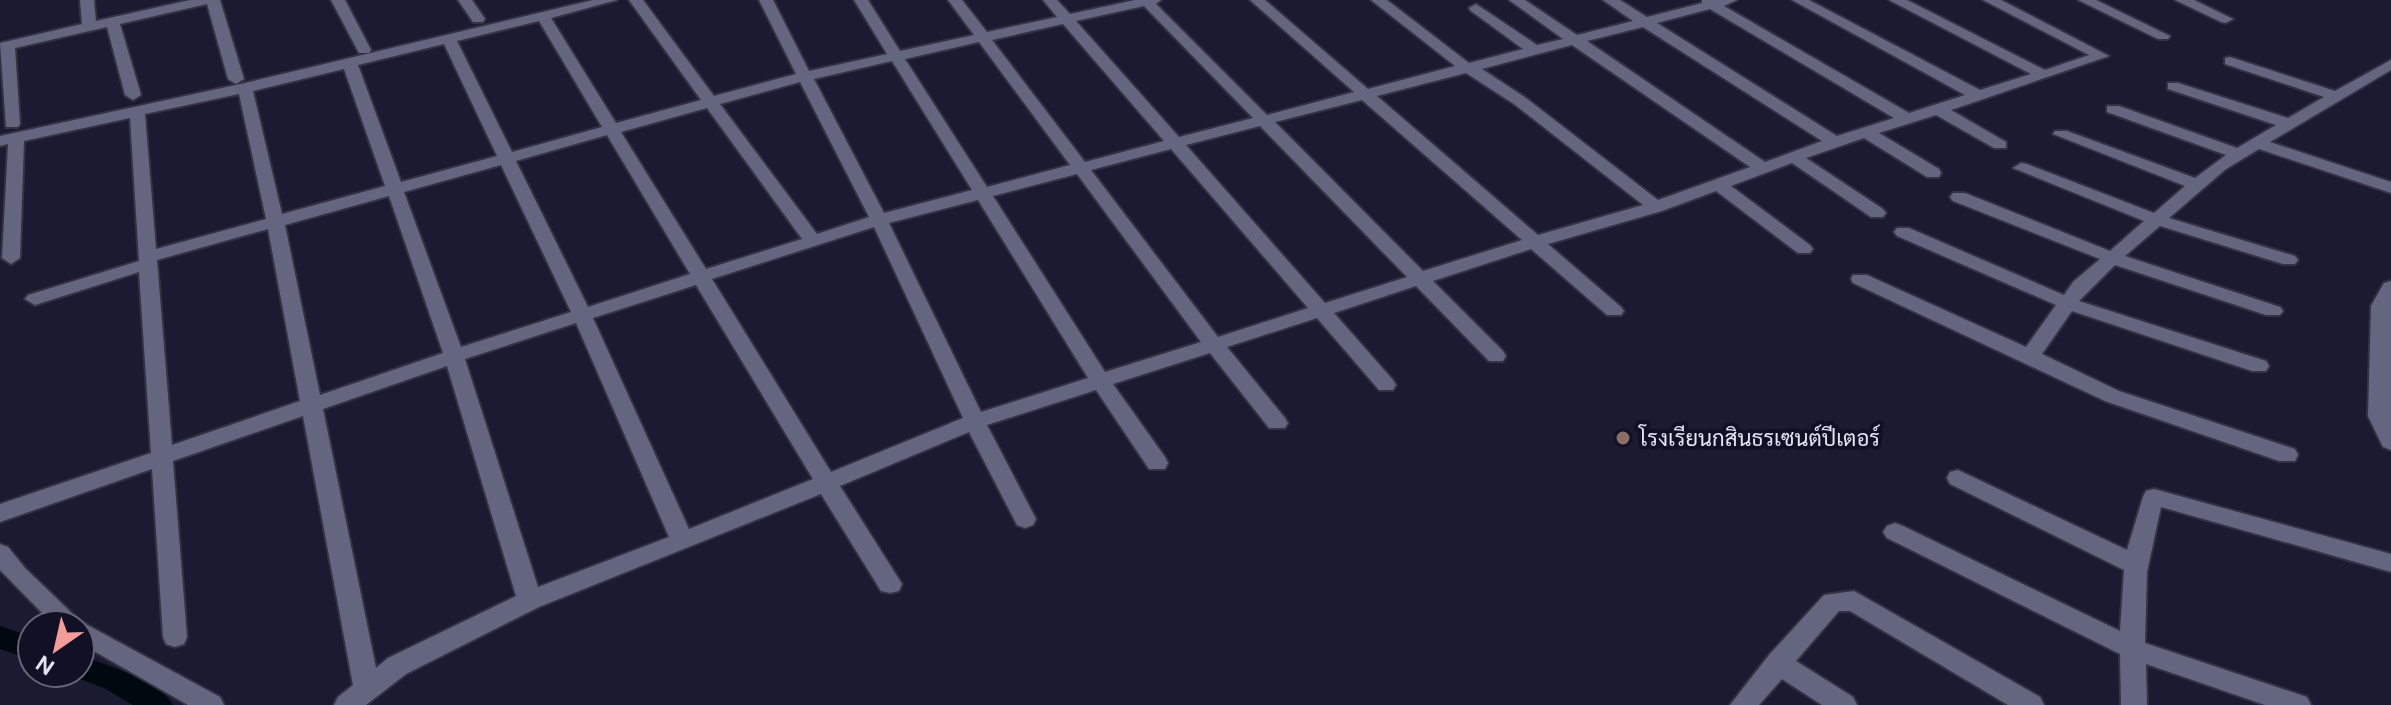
<svg xmlns="http://www.w3.org/2000/svg" width="2391" height="705" font-family="'DM Sans',Sarabun,sans-serif">
  <style>
    .lines { fill: none; stroke-linecap: round; stroke-linejoin: round }
    .canal { fill: #00090d; fill-rule: evenodd }
    .minor-casing { stroke: #323243; stroke-width: 4 }
    .minor { fill: #646680; fill-rule: evenodd }
    .education-dot { fill: #8d6e63; stroke: #111125; stroke-width: 3 }
    .labels { text-anchor: middle; stroke-width: 8; stroke-linejoin: round; paint-order: stroke }
    .poi-label { font-size: 22px; fill: #e2e4f3; stroke: #111125; text-anchor: start }
  </style>
  <rect width="100%" height="100%" fill="#1a1a30"/>
  <g class="lines">
    <g class="canal">
      <polygon points="0,626 32,637 32,660 0,649"/>
      <path d="M 80,655 C 104,664 162,682 173,705 L 133,705 L 104,688 L 70,675 L 69,673 L 80,673 Z"/>
    </g>
    <g class="minor-casing">
      <g id="minor">
        <polygon points="80,0 94,0 96,21 190,0 220,0 244,79 236,84 228,79 207,4 120,24 141,95 133,100 125,95 107,27 15,48 20,124 18,127 6,127 0,43 82,24"/>
        <polygon points="331,0 345,0 371,50 369,53 359,53"/>
        <polygon points="458,0 472,0 485,19 483,22 473,22"/>
        <path d="M 593,0 L 617,0 L 551,18 L 616,123 L 701,100 L 629,0 L 643,0 L 714,96 L 796,74 L 759,0 L 773,0 L 809,71 L 887,54 L 854,0 L 868,0 L 900,51 L 974,35 L 948,0 L 962,0 L 987,32 L 1057,17 L 1043,0 L 1057,0 L 1070,14 L 1135,0 L 1161,0 L 1156,4 L 1267,115 L 1354,92 L 1250,0 L 1265,0 L 1368,89 L 1455,66 L 1371,0 L 1387,0 L 1469,63 L 1523,49 L 1471,11 L 1469,8 L 1476,4 L 1537,45 L 1563,39 L 1509,0 L 1525,0 L 1577,35 L 1633,21 L 1603,0 L 1620,0 L 1647,17 L 1702,3 L 1702,0 L 1737,0 L 1724,6 L 1909,113 L 1965,95 L 1792,0 L 1809,0 L 1980,90 L 2031,74 L 1889,0 L 1907,0 L 2045,70 L 2089,55 L 1983,0 L 2001,0 L 2109,56 L 1951,110 L 2006,142 L 2006,148 L 1994,148 L 1936,115 L 1879,133 L 1939,169 L 1941,173 L 1939,177 L 1927,177 L 1864,138 L 1806,158 L 1883,209 L 1886,213 L 1883,217 L 1871,217 L 1792,163 L 1731,186 L 1810,245 L 1813,249 L 1810,253 L 1798,253 L 1716,191 L 1662,211 L 1548,244 L 1621,307 L 1624,311 L 1621,315 L 1607,315 L 1531,249 L 1433,281 L 1503,351 L 1506,356 L 1503,361 L 1489,361 L 1416,286 L 1334,313 L 1393,380 L 1396,385 L 1393,390 L 1379,390 L 1317,318 L 1227,347 L 1285,418 L 1288,423 L 1285,428 L 1269,428 L 1210,353 L 1113,384 L 1165,457 L 1168,463 L 1165,469 L 1149,469 L 1096,390 L 987,425 L 1036,519 L 1033,525 L 1025,528 L 1017,525 L 969,432 L 840,486 L 902,584 L 899,591 L 890,593 L 881,591 L 821,494 L 539,607 L 406,674 L 366,705 L 334,705 L 338,697 L 353,685 L 303,416 L 173,461 L 187,637 L 184,644 L 175,647 L 166,644 L 163,637 L 152,469 L 0,522 L 0,504 L 151,453 L 139,272 L 35,305 L 25,299 L 28,295 L 139,261 L 130,118 L 24,141 L 20,258 L 11,264 L 2,258 L 8,144 L 0,146 L 0,136 L 245,83 ZM 1144,6 L 1253,118 L 1179,137 L 1076,21 ZM 1710,9 L 1894,118 L 1837,136 L 1657,23 ZM 539,21 L 602,127 L 512,152 L 457,41 ZM 1063,24 L 1164,141 L 1085,162 L 992,40 ZM 1643,27 L 1822,141 L 1765,162 L 1587,41 ZM 979,42 L 1070,165 L 987,187 L 905,59 ZM 444,44 L 497,156 L 401,182 L 358,65 ZM 1572,45 L 1750,167 L 1658,200 L 1526,98 L 1482,69 ZM 892,61 L 972,190 L 884,213 L 814,79 ZM 344,69 L 385,186 L 282,214 L 253,91 ZM 1466,73 L 1514,104 L 1643,205 L 1538,235 L 1377,96 ZM 800,82 L 869,217 L 817,234 L 720,104 ZM 239,94 L 266,219 L 156,249 L 145,114 ZM 1362,100 L 1522,240 L 1423,271 L 1275,122 ZM 707,108 L 802,239 L 706,269 L 621,132 ZM 1260,126 L 1407,277 L 1325,303 L 1186,145 ZM 607,135 L 690,274 L 588,307 L 516,161 ZM 1171,149 L 1308,308 L 1218,337 L 1091,170 ZM 501,165 L 571,312 L 461,347 L 404,192 ZM 1077,174 L 1201,342 L 1105,372 L 993,196 ZM 389,196 L 443,353 L 320,395 L 285,225 ZM 978,200 L 1088,378 L 981,412 L 889,223 ZM 874,227 L 963,418 L 831,472 L 712,279 ZM 268,229 L 300,401 L 172,445 L 157,260 ZM 696,285 L 813,479 L 689,529 L 593,318 ZM 576,323 L 669,537 L 538,587 L 465,359 ZM 447,366 L 516,596 L 388,658 L 376,668 L 323,409 Z"/>
        <polygon points="2078,0 2096,0 2170,36 2168,39 2158,39"/>
        <polygon points="2175,0 2194,0 2233,19 2226,23 2221,22"/>
        <polygon points="2230,57 2335,91 2391,60 2391,70 2270,142 2391,182 2391,193 2259,149 2226,169 2169,218 2295,256 2298,260 2295,264 2283,264 2160,226 2125,256 2280,307 2283,311 2280,315 2266,315 2115,265 2079,301 2266,361 2269,366 2266,371 2252,371 2072,311 2042,354 2119,391 2295,449 2298,455 2295,461 2279,461 2105,401 1853,283 1851,279 1853,275 1867,275 2026,347 2056,305 1897,236 1894,232 1897,228 1909,228 2064,295 2073,282 2100,259 1953,201 1950,197 1953,193 1965,193 2110,251 2144,221 2013,168 2021,163 2027,164 2154,213 2185,186 2053,134 2055,131 2067,131 2195,178 2226,155 2107,112 2107,106 2119,106 2237,148 2276,125 2168,89 2168,83 2178,83 2288,118 2324,97 2225,64 2225,58"/>
        <polygon points="2391,281 2391,450 2383,447 2368,416 2371,306 2384,283"/>
        <polygon points="1958,470 2127,550 2143,497 2146,491 2154,489 2391,554 2391,572 2161,507 2147,572 2145,643 2307,697 2311,705 2265,705 2146,664 2147,705 2121,705 2120,654 1887,538 1883,532 1887,526 1895,523 1903,526 2120,631 2124,570 1950,484 1947,478 1950,472"/>
        <polygon points="0,544 8,547 25,568 80,621 220,697 224,705 188,705 80,643 80,625 54,625 0,570"/>
        <polygon points="1854,591 2040,697 2044,705 2008,705 1850,611 1839,611 1796,661 1853,697 1857,705 1822,705 1782,679 1759,705 1730,705 1769,655 1824,595"/>
      </g>
    </g>
    <use href="#minor" class="minor"/>
  </g>
  <circle class="education-dot" cx="1623" cy="438" r="8"/>
  <g class="labels">
    <g class="poi-label">
      <text x="1639" y="446">โรงเรียนกสินธรเซนต์ปีเตอร์</text>
    </g>
  </g>
  <g transform="translate(56 649) rotate(214)"><circle r="38" fill="#111125" stroke="#656577" stroke-width="2"/>
  <path d="M0-6L14 30L0 20L-14 30Z" fill="#f59b98"/>
  <text y="-12" font-size="22" font-weight="bold" text-anchor="middle" fill="#e2e4f3">N</text>
  </g>
</svg>
